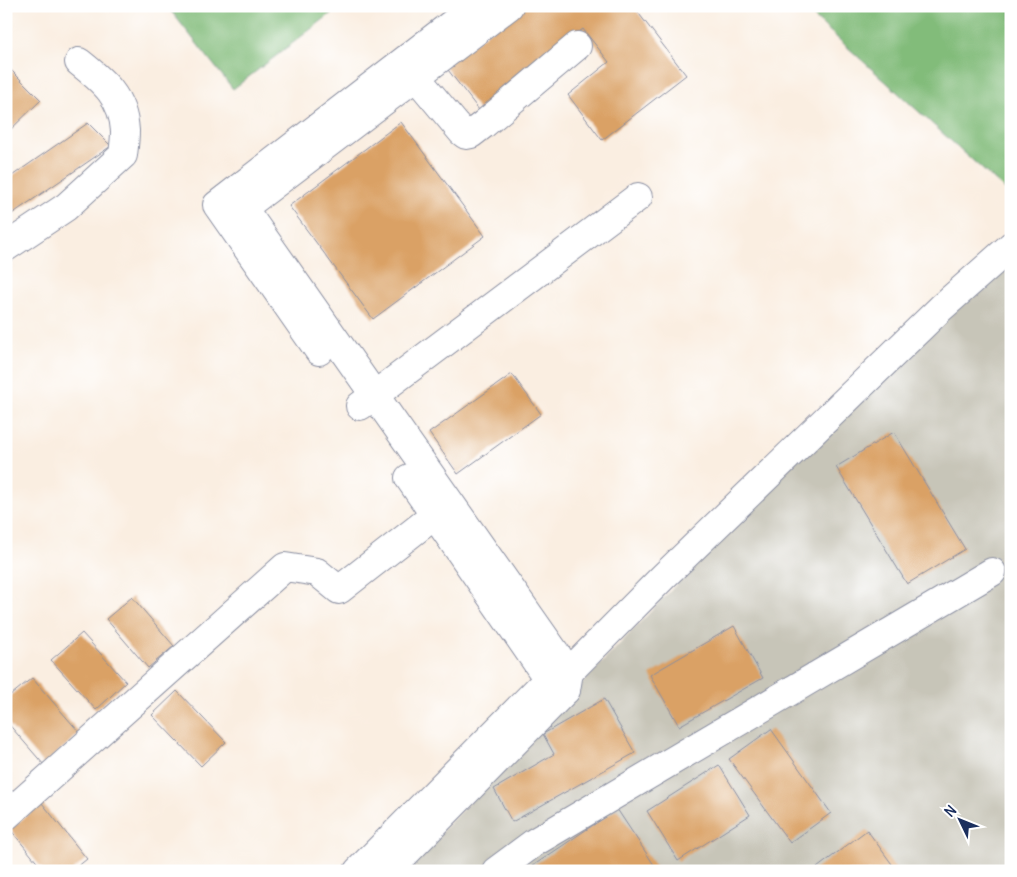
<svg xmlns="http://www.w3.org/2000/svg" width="1017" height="877" font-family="Delius,sans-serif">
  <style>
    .industrial { fill: #c7c5b8 }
    .forest { fill: #82bc7a; stroke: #4e766c }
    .building { fill: #daa165 }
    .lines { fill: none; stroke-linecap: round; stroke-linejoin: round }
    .minor-casing { stroke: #8a8ea0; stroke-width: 30 }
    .minor { stroke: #fff; stroke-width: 28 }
  </style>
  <rect width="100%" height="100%" fill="#fff"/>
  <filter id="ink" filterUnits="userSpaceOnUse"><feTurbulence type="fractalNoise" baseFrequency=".02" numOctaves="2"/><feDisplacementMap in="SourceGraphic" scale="10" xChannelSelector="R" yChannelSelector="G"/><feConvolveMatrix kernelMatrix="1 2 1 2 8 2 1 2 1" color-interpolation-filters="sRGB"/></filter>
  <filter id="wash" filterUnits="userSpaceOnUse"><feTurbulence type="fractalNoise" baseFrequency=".0096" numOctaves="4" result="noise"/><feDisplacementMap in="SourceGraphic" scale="20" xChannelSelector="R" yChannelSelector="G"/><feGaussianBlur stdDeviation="1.12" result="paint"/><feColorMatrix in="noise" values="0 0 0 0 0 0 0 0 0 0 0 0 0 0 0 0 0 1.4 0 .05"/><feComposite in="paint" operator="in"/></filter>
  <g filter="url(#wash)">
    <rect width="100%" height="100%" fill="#faeee1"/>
    <polygon class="industrial" points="1011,232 1011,871 404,871"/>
    <g class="forest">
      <polygon points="167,6 341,6 233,89"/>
      <polygon points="802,6 1011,6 1011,195"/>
    </g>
    <g id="blocks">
      <g class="building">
        <polygon points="522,6 633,6 686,75 602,140 568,95 609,62 583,29 479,110 445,66"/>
        <polygon points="6,65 41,100 6,134"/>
        <polygon points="401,122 485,236 373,319 289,206"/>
        <polygon points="88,123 111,146 6,218 6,180"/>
        <polygon points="512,374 541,414 458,474 429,433"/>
        <polygon points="894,432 965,549 907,584 836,467"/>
        <polygon points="132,597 174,646 148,668 106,619"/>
        <polygon points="734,626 763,678 679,726 650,675"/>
        <polygon points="82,633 126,682 96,710 51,660"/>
        <polygon points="32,678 80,733 44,765 6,721 6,699"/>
        <polygon points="177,691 226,742 201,766 152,715"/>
        <polygon points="604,699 635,753 512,822 494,789 554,754 543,734"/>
        <polygon points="771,729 831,813 790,843 729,759"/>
        <polygon points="719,765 750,815 678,861 647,811"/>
        <polygon points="42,803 87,859 72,871 44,871 10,829"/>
        <polygon points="617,809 658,871 525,871"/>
        <polygon points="867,830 897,871 813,871"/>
      </g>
    </g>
  </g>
  <g filter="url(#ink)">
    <use href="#blocks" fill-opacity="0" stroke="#8a8ea0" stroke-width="1"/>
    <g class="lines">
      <g class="minor-casing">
        <g id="minor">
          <polyline points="416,77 462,132 466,135 471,134 484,124 577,46"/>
          <path d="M 6,247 L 66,207 L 123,155 C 124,147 125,138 125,131 C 123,97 103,81 79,62"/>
          <polyline points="319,351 217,205 475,6"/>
          <polyline points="360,406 638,197"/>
          <polyline points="409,478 548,679 566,690"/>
          <polyline points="6,816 285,567 317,572 339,590 435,515"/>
          <polyline points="358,871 548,679 569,672 663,577 941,308 1011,246"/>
          <polyline points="388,871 566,690 569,672 243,208 509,6"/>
          <polyline points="496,871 535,842 992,572"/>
        </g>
      </g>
      <use href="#minor" class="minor"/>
    </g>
  </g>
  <rect width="1017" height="877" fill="none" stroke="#fff" stroke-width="25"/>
  <g transform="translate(960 820) rotate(313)" stroke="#ffffff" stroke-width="4" paint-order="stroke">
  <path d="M0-4L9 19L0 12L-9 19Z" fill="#1b2f5e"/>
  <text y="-8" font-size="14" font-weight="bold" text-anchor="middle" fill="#1b2f5e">N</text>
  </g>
</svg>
